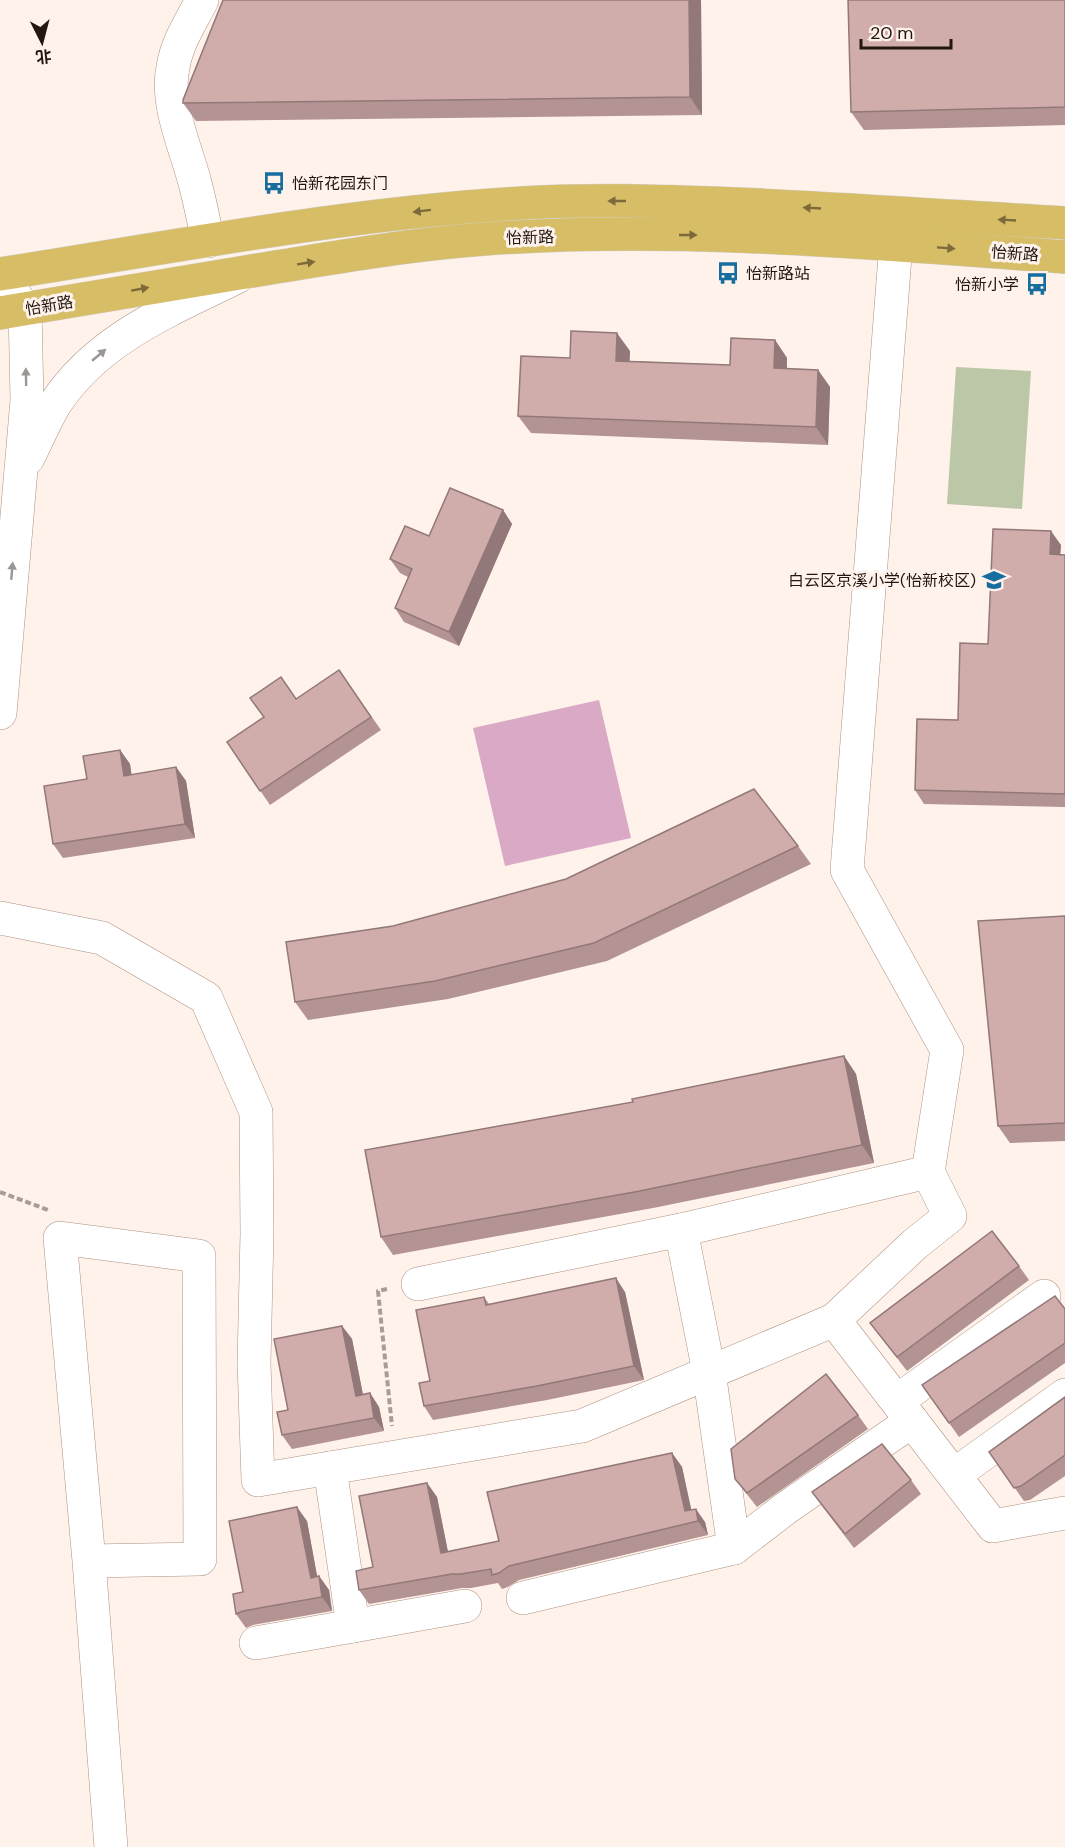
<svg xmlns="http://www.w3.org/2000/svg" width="1065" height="1847" font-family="'DM Sans','Noto Sans SC',sans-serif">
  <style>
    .green { fill: #bbc7a6 }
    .water { fill: #daa9c5 }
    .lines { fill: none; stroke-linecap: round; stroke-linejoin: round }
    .minor-casing { stroke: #ae9281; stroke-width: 34 }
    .major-casing { stroke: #d3d0cf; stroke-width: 34 }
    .path { stroke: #a89d95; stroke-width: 4; stroke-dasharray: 6 3; stroke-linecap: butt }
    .minor { stroke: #fff; stroke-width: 33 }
    .major { stroke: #d6bd66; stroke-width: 33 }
    .wall { fill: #b39493 }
    .shaded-wall { fill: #927878 }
    .building { fill: #d0acab; stroke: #927878; stroke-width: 1.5 }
    .oneway { fill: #7c6a3b }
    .oneway2 { fill: #9b9693 }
    .labels { text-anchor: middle; stroke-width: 6; stroke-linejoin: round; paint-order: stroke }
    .poi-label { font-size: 16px; fill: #211610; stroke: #fef2ea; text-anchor: start }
    .street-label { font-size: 16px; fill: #211610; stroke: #fef2ea }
  </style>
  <rect width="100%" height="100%" fill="#fef2ea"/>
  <polygon class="green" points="956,367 1031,371 1022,509 947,504"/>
  <polygon class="water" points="599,700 631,838 505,866 473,728"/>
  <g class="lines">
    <g class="minor-casing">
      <g id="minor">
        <path d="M 202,0 C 191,22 177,42 173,67 C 165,104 186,148 195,183 C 200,202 204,222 208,241"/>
        <polyline points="0,275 25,309 27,400 0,713"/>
        <path d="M 28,458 C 37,440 45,421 55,404 C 97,339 170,310 237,277"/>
        <polyline points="0,918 102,938 206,998 256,1112 257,1233 254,1363 258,1480 582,1426 834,1320 915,1244 950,1216 928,1172 947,1050 847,870 898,218"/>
        <polyline points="418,1284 681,1230"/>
        <polyline points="834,1320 993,1526 1065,1513"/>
        <polyline points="897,1401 1044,1296"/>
        <polyline points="912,1421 786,1508 734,1548 709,1372 681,1230 928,1172"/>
        <polyline points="330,1468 353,1626 465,1606"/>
        <polyline points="954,1475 1065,1395"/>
        <polyline points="89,1561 200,1559 199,1256 60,1238 89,1561 111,1847"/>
        <polyline points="523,1598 734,1548"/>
        <polyline points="256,1643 353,1626"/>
      </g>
    </g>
    <g class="major-casing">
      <g id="major">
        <path d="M 0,274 C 173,247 347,213 522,203 C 601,198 680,202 759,205 C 861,210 963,217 1065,223"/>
        <path d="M 0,313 C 92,297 184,282 276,267 C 345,256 414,244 484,239 C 677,225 872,243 1065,257"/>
      </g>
    </g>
    <g class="path">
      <polyline points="0,1192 48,1210"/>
      <polyline points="387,1289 378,1291 392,1426"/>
    </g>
    <use href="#minor" class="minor"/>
    <use href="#major" class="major"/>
  </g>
  <g class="wall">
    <polygon points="701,0 702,115 196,121 183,103"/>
    <polygon points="1065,0 1065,125 864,130 851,112"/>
    <polygon points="775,340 787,358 787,368 818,370 830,387 828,445 531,433 518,416 570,358 630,351 629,361 730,365"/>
    <polygon points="503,510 512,524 459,646 404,622 395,608 408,577 400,573 390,559 429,536"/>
    <polygon points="1061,545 1060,555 1065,555 1065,807 924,804 915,790 958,720 988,644"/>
    <polygon points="339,670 381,730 270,805 227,742 296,699"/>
    <polygon points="120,750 130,764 131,775 176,767 186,781 195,838 63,858 53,844 87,779"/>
    <polygon points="798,846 811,864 607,961 448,999 308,1020 295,1002 393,926"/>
    <polygon points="1065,916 1065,1141 1010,1143 998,1126"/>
    <polygon points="844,1056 856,1074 874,1163 653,1208 393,1255 381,1237"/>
    <polygon points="1019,1266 1029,1280 907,1371 870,1323"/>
    <polygon points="625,1292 644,1380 547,1400 433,1420 424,1406 430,1381 484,1297 489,1304"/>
    <polygon points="1065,1309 1065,1363 959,1437 922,1385"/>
    <polygon points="342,1326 352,1339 363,1395 370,1393 379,1407 384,1431 292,1449 282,1435 288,1410"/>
    <polygon points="1065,1397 1065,1476 1030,1500 1024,1501 989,1452"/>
    <polygon points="858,1415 868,1429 757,1507 735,1479"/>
    <polygon points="672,1453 682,1467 691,1510 705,1522 708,1535 519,1580 508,1587 502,1589 498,1583 471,1588 462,1588 369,1604 359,1590 427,1483 437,1497 448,1552 499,1541"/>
    <polygon points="911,1480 921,1494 854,1548 822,1506 812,1492"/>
    <polygon points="307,1521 317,1576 319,1576 329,1590 332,1611 253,1625 246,1628 236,1614 243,1592"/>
  </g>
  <g class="shaded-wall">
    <polygon points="689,0 701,0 702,115 690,97"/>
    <polygon points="617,333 630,351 629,378 616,361"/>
    <polygon points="775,340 787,358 786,386 774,368"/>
    <polygon points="818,370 830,387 828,445 816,427"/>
    <polygon points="503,510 512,524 459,646 449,632"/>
    <polygon points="1051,531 1061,545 1059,568 1050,554"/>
    <polygon points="120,750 130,764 134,790 124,776"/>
    <polygon points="176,767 186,781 195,838 185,824"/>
    <polygon points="844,1056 856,1074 874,1163 862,1145"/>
    <polygon points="616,1278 625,1292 644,1380 634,1366"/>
    <polygon points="342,1326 352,1339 366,1410 356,1396"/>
    <polygon points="370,1393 379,1407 384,1431 374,1418"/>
    <polygon points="672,1453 682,1467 694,1522 685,1511"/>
    <polygon points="427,1483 437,1497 451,1567 441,1553"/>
    <polygon points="297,1507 307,1521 320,1592 311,1578"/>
    <polygon points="696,1509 705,1522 708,1535 698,1521"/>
    <polygon points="319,1576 329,1590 332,1611 322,1597"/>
  </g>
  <g class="building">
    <polygon points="223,0 689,0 690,97 183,103 183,100"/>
    <polygon points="848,0 1065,0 1065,107 851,112"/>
    <polygon points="571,331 617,333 616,361 730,365 731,338 775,340 774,368 818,370 816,427 518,416 521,356 570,358"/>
    <polygon points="450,488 503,510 449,632 395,608 412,569 390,559 405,526 429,536"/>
    <polygon points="993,529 1051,531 1050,554 1065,555 1065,794 915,790 917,719 958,720 960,643 988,644"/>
    <polygon points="339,670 371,717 260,791 227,742 264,717 250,698 281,677 296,699"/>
    <polygon points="120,750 124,776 176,767 185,824 53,844 44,786 87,779 83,756"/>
    <polygon points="754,789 798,846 594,943 435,981 295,1002 286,942 393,926 566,879"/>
    <polygon points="1065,916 1065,1123 998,1126 978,921"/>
    <polygon points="844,1056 862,1145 640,1191 381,1237 365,1150 633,1102 632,1099"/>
    <polygon points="992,1231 1019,1266 897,1357 870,1323"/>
    <polygon points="616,1278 634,1366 537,1386 424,1406 419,1383 430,1381 416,1310 484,1297 486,1305"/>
    <polygon points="1055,1296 1065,1309 1065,1343 949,1423 922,1385"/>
    <polygon points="342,1326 356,1396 370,1393 374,1418 282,1435 277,1412 288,1410 274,1339"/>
    <polygon points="826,1374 858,1415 747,1493 735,1479 731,1449"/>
    <polygon points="1065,1397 1065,1455 1021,1486 1014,1488 989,1452"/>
    <polygon points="882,1444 911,1480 845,1534 812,1492"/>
    <polygon points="672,1453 685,1511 696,1509 698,1521 509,1566 499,1573 492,1575 491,1569 461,1574 452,1574 359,1590 356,1571 373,1567 359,1496 427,1483 441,1553 499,1541 487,1492"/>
    <polygon points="297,1507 311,1578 319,1576 322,1597 243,1611 236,1614 233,1594 243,1592 229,1521"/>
  </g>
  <defs><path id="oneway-solid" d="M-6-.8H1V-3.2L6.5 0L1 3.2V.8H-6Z" transform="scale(1.5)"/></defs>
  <g class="oneway">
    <use href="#oneway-solid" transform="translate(617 201) rotate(-180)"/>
    <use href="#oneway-solid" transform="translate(812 208) rotate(-177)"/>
    <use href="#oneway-solid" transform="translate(422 211) rotate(173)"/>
    <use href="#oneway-solid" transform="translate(1007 220) rotate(-177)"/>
    <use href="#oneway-solid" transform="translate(688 235)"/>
    <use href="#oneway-solid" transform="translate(946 248) rotate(4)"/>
    <use href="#oneway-solid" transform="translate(306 263) rotate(-9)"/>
    <use href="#oneway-solid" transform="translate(140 289) rotate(-10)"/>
  </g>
  <g class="oneway2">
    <use href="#oneway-solid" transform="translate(99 355) rotate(-40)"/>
    <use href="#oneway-solid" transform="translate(26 377) rotate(-91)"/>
    <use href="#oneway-solid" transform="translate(12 571) rotate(-85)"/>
  </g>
  <defs>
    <g id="bus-bare" transform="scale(1.8)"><path d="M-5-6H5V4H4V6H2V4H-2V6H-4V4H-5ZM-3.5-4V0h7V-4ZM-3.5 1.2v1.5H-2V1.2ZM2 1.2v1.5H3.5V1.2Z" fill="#166e9e" stroke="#fef2ea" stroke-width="2.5" paint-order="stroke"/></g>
    <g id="school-bare" transform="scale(1.8)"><path d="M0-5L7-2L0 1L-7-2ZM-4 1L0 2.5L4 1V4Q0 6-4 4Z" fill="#166e9e" stroke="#fef2ea" stroke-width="2.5" paint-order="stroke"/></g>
  </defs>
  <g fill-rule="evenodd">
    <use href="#bus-bare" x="274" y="183"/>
    <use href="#bus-bare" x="728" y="273"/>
    <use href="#bus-bare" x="1037" y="284"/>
    <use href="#school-bare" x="994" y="580"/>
  </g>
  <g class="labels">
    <g class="poi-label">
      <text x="292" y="189">怡新花园东门</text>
      <text x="746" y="279">怡新路站</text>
      <text x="1019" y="290" text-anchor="end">怡新小学</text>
      <text x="976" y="586" text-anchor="end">白云区京溪小学(怡新校区)</text>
    </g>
    <g class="street-label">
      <text transform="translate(530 237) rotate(-2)" y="6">怡新路</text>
      <text transform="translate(1015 253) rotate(4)" y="6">怡新路</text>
      <text transform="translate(49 305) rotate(-10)" y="6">怡新路</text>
    </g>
  </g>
  <g transform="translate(42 42) rotate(174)" stroke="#fef2ea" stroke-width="4.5" paint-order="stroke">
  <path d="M0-4.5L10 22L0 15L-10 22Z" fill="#211610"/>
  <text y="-9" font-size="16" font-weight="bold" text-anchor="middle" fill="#211610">北</text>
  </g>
  <path d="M861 39v9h90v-9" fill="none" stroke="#211610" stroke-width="3"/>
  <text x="870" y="39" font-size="18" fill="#211610" stroke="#fef2ea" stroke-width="4.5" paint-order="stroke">20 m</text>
</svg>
